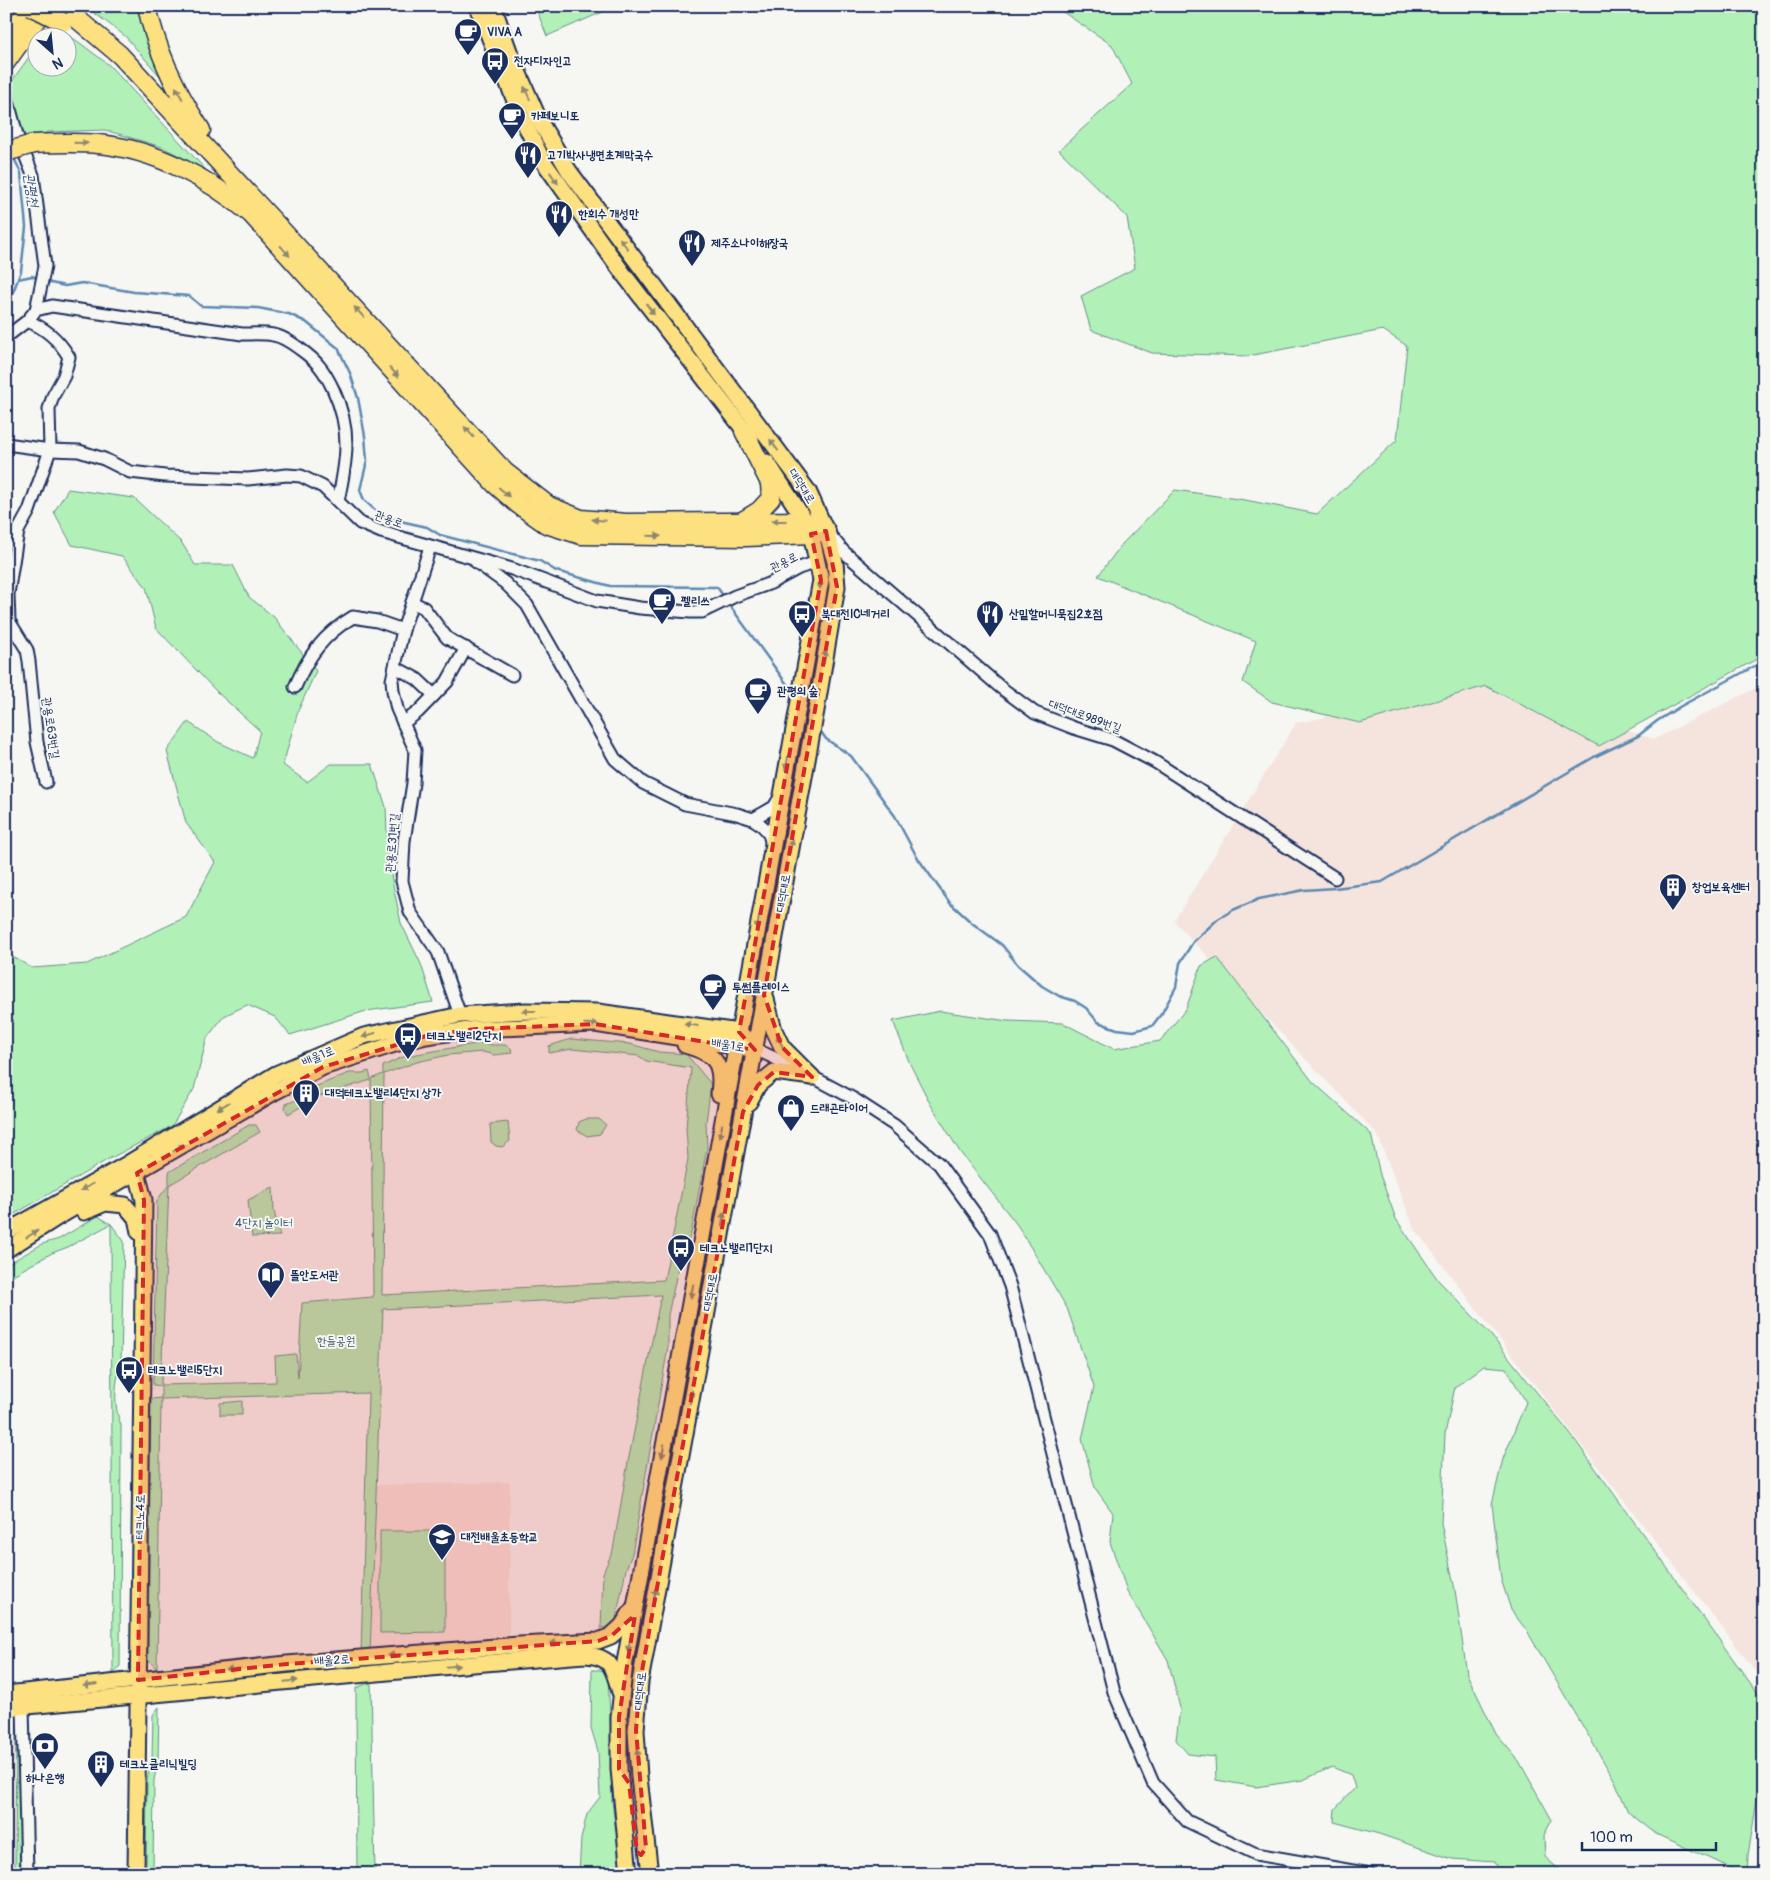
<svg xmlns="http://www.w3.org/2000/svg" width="1770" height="1880" font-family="Pangolin,'Poor Story',sans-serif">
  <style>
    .built { fill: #f5e4de }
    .green { fill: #b1f0b7; stroke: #66908a }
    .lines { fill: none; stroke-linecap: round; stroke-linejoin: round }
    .stream { stroke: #5c88b1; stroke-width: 2.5 }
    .minor-casing { stroke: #1b2f5e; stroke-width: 15 }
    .major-casing { stroke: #1b2f5e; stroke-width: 19 }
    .highway-casing { stroke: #1b2f5e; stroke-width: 21 }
    .minor { stroke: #f6f6f2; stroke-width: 11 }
    .major { stroke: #fde080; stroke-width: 15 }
    .highway { stroke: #fde080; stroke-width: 18 }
    .highway-bridge-casing { stroke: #1b2f5e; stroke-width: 21; stroke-linecap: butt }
    .highway-bridge { stroke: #fde080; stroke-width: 18 }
    .oneway { fill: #8c886f }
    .marked { fill: #d62828; fill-opacity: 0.2; stroke: #d62828; stroke-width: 4; stroke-dasharray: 10 6; stroke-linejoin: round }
    .labels { text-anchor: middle; stroke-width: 4; stroke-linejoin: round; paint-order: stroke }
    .poi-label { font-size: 12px; font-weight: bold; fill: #1b2f5e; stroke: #f6f6f2; text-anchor: start }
    .street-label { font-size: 12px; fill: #1b2f5e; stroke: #f6f6f2 }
    .park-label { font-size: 12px; fill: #395670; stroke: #f6f6f2 }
    .water-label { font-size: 14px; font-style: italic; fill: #365480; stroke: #f6f6f2 }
  </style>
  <rect width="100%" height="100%" fill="#f6f6f2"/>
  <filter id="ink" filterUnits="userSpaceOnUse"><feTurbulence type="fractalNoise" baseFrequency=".02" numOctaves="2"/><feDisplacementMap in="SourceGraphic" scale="10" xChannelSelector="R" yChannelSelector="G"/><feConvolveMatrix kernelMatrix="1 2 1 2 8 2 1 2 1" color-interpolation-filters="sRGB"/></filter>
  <g filter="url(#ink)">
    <g class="built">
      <polygon points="1764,684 1764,1682 1414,1228 1377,1134 1174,921 1296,723 1486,686 1654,739"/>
      <polygon points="510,1482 509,1638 370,1653 376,1485"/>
      <polygon points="6,1712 10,1712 16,1718 15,1874 6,1874"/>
    </g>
    <g class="green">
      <polygon points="85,6 143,6 166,83 125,36"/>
      <polygon points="535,6 603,6 605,11 547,36"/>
      <polygon points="1054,6 1764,6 1764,655 1599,746 1486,686 1360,723 1272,702 1243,682 1256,641 1098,576 1122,544 1175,490 1245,500 1317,514 1397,440 1407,346 1383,330 1248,356 1152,353 1091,330 1081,296 1135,268 1127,217 1059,150 1132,84 1112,45"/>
      <polygon points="52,24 80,43 109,65 206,170 162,147 105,130 49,132 6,145 6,89 37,46 38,68 68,68 68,38 43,37"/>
      <polygon points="68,489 134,498 182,543 195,565 233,565 249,597 274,617 316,671 298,711 283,765 307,782 331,764 372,764 386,807 388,861 401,923 421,964 433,1002 366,1011 290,1035 275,1017 247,1005 224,1016 207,1038 194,1089 172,1126 107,1160 6,1219 6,953 32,968 87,964 186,917 215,862 186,823 167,751 188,722 218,742 253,758 260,731 218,693 156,628 146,587 122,556 72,545 54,512"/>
      <polygon points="1217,957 1313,1082 1371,1134 1380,1175 1396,1219 1438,1280 1490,1334 1575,1440 1764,1702 1764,1759 1748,1855 1747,1874 1743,1874 1656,1834 1628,1812 1615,1781 1527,1631 1511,1610 1501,1579 1492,1504 1503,1459 1526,1402 1506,1368 1484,1366 1455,1387 1445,1434 1441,1523 1455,1590 1467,1674 1496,1734 1519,1761 1552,1820 1544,1835 1545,1857 1564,1874 1500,1874 1494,1862 1452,1859 1379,1834 1334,1822 1335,1809 1355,1788 1351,1775 1332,1767 1303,1780 1256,1787 1216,1780 1215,1757 1188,1754 1176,1740 1180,1708 1168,1660 1127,1591 1110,1542 1113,1513 1095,1488 1082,1439 1094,1387 1067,1308 1018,1226 960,1152 931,1105 910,1064 893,1021 940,1011 1008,1021 1063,1023 1114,1049 1160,1041 1186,1009 1201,966"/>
      <polygon points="571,1039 630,1044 659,1052 686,1054 711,1084 706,1122 707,1148 691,1233 678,1268 668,1315 668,1347 632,1554 626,1569 616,1619 609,1627 601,1628 603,1573 613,1550 628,1462 661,1295 383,1309 370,1653 361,1654 368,1393 161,1399 157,1669 148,1660 151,1399 161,1398 161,1386 153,1385 157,1200 169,1185 169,1172 249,1125 256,1125 260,1132 169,1185 161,1385 276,1382 275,1356 296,1354 298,1378 302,1303 373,1297 371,1080 320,1096 288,1114 285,1108 286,1104 301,1098 307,1090 349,1073 362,1073 369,1071 371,1079 383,1074 383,1066 403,1057 417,1054 480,1043 493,1045 505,1045 511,1048 512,1053 494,1055 483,1052 448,1055 417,1062 384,1074 382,1295 664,1280 688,1159 686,1128 691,1068 646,1061 639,1056 572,1049 549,1053 549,1046"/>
      <polygon points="586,1119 599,1119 606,1125 600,1134 587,1136 577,1130 579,1122"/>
      <polygon points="508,1122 510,1141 502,1147 496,1146 491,1142 490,1124"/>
      <polygon points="273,1187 274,1211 280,1236 252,1237 248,1200"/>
      <path d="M 98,1216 L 111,1224 L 124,1241 L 121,1362 C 115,1383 113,1405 121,1425 L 120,1666 L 113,1674 L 111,1224 L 68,1247 L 52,1253 L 6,1279 L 6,1265 L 42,1244 L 59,1239 Z"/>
      <polygon points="242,1401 242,1415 220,1415 220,1403"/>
      <polygon points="380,1531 445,1531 445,1632 380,1633"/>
      <polygon points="592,1670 603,1670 608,1677 611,1736 612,1801 622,1874 579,1874 581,1839 587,1814 600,1797 598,1751 591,1728"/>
      <polygon points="371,1682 375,1874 357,1874 356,1688"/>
      <polygon points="159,1707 158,1761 154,1780 153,1874 146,1874 147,1780 152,1759 153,1715"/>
      <polygon points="16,1718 20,1726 20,1874 15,1874"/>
    </g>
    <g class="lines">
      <g class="stream">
        <polyline points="18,279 32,276 39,279"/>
        <polyline points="46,282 65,286 82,283 134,292 189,296 201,306 258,308 289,314 306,322 338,348 350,373 358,398 365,436 367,461 360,490 364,500 374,509 387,518 427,527 440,535 540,561 556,571 610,586 717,587 724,597"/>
        <polyline points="6,301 13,292 21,271 26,227 21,173 13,156"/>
        <polyline points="728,603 794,694"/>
        <polyline points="819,729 826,739 851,756 895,816 917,857 950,903 972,923 1002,945 1018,965 1042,986 1059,996 1075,1001 1086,1008 1098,1022 1117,1029 1134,1031 1152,1026 1162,1013 1176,987 1180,963 1193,942 1218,919 1233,910 1259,899 1304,890 1335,888 1382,882 1594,757 1638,736 1657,721 1681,706 1764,661"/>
      </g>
      <g class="minor-casing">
        <g id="minor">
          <polyline points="6,94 17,135 33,175 45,266 36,310"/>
          <path d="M 27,321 C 46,328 59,340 69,357 L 64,376 L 53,396 L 49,409 L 50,450 L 29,511 L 18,531 L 8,594 L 9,621 L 27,650 L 29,661 L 37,742 L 46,782"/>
          <path d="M 6,337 L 27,321 L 36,310 L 52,306 L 242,334 C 252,334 263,333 273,335 C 282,336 292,343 300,349 C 317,361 324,370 333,389 C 352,430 347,459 338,501"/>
          <polyline points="6,444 50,450 79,451 104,459 130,472 165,476 248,479 287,475 301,476 323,487 360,523 381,532 512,569 597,601 640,608 690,612 702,612 735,596 771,583 799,568 817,562"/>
          <polyline points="829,534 844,552 1000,687 1035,713 1074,728 1113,740 1155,762 1335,878"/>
          <polyline points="430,547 403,630 392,680 393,691 397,709 415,750 413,783 404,841 402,881 410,912 438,952 460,1015"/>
          <polyline points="476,562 505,583 527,605 615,759 643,783 685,804 737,814 753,819"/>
          <polyline points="412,602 424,608 447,638 512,675"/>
          <polyline points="395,667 417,679 434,695"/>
          <path d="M 295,687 C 308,656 324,634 353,617 L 377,621 L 403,630"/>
          <polyline points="403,723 418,712 447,682 466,648"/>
          <path d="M 771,847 C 772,833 764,826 753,819 L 774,807 L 780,797"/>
          <polyline points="755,1049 796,1068 854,1099 894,1125 939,1164 990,1234 1010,1286 1114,1692 1153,1783 1187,1821 1256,1854 1370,1874"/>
          <polyline points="23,1707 27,1874"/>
        </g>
      </g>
      <g class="major-casing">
        <g id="major">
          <polyline points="477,6 521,116 543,161 625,276 751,439"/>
          <polyline points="493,6 509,51 540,122 569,171 808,491 826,531 835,562 837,587 817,705 640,1682 636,1730 639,1777 650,1874"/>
          <polyline points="766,999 774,1030 782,1047 812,1077"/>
          <path d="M 685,1045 C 716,1054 723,1063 719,1094"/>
          <polyline points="749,1102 758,1085 774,1072 812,1077"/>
          <polyline points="131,1166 137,1173 144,1200 136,1874"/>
          <polyline points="84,1212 105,1203 125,1205 136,1218 139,1232"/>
          <polyline points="6,1232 129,1163 276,1074 364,1036 460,1015 525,1011 598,1012 739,1032 745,1038"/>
          <polyline points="6,1250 58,1217 276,1091 323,1067 398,1043 426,1036 476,1029 595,1024 746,1048"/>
          <polyline points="6,1694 287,1664 519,1645 598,1641 611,1636 622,1626 633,1609"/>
          <path d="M 6,1708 L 473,1664 L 584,1655 C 612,1656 613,1668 620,1692"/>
          <polyline points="629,1874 619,1769 619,1717 625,1662 821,580 811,534 800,513 767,462"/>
        </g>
      </g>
      <g class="highway-casing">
        <g id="highway">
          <polyline points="57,6 69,12 120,55 505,472 549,506 581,519 626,523 804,521 826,531"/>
          <path d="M 147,6 C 156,51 176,91 201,130"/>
          <polyline points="6,40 30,6"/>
          <polyline points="6,62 46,6"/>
          <path d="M 33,144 C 54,143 76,142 98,144 C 154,149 208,178 250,213"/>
          <polyline points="242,204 495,484 519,505 546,524 581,535 746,537 811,534 826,531"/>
          <polyline points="741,522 759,511 771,498 770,483 744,431"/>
        </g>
      </g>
      <use href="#minor" class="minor"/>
      <use href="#major" class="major"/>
      <use href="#highway" class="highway"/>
      <g class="highway-bridge-casing">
        <g id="highway-bridge">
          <polyline points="31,6 63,22"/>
          <polyline points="6,152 33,144"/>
        </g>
      </g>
      <use href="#highway-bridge" class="highway-bridge"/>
    </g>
    <defs><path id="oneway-solid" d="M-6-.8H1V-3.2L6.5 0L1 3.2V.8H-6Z" transform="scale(1.25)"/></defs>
    <g class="oneway">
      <use href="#oneway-solid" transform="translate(179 93) rotate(-119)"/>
      <use href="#oneway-solid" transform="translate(527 93) rotate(-114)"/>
      <use href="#oneway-solid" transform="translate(81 143) rotate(1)"/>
      <use href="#oneway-solid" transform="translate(554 178) rotate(55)"/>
      <use href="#oneway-solid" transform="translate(624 244) rotate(-127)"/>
      <use href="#oneway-solid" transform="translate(285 251) rotate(48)"/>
      <use href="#oneway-solid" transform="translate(650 309) rotate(53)"/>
      <use href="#oneway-solid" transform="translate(359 312) rotate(-133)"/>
      <use href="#oneway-solid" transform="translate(394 372) rotate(48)"/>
      <use href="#oneway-solid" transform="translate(469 432) rotate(-132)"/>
      <use href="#oneway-solid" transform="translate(774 445) rotate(-126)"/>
      <use href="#oneway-solid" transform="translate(504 492) rotate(41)"/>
      <use href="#oneway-solid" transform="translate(599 520) rotate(-175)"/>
      <use href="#oneway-solid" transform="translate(779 521) rotate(180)"/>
      <use href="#oneway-solid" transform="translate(654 536) rotate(1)"/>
      <use href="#oneway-solid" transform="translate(820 582) rotate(92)"/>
      <use href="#oneway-solid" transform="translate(825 657) rotate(-80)"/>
      <use href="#oneway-solid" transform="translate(787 763) rotate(100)"/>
      <use href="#oneway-solid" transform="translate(791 846) rotate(-80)"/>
      <use href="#oneway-solid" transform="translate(758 923) rotate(100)"/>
      <use href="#oneway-solid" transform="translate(529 1011) rotate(-180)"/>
      <use href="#oneway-solid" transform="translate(591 1024) rotate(1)"/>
      <use href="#oneway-solid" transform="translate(691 1025) rotate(-172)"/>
      <use href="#oneway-solid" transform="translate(369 1035) rotate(163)"/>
      <use href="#oneway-solid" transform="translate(780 1041) rotate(-117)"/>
      <use href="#oneway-solid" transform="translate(223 1106) rotate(149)"/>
      <use href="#oneway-solid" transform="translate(721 1131) rotate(100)"/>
      <use href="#oneway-solid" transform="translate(179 1148) rotate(-30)"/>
      <use href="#oneway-solid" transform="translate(87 1187) rotate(151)"/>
      <use href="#oneway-solid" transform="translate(723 1219) rotate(-80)"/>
      <use href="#oneway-solid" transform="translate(32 1234) rotate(-32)"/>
      <use href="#oneway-solid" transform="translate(692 1291) rotate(100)"/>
      <use href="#oneway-solid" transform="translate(691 1397) rotate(-80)"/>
      <use href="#oneway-solid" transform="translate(663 1451) rotate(100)"/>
      <use href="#oneway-solid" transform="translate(655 1595) rotate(-80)"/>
      <use href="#oneway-solid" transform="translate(557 1643) rotate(177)"/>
      <use href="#oneway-solid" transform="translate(629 1645) rotate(102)"/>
      <use href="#oneway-solid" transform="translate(395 1655) rotate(176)"/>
      <use href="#oneway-solid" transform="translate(453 1666) rotate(-5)"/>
      <use href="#oneway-solid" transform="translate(233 1669) rotate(174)"/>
      <use href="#oneway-solid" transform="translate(291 1681) rotate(-5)"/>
      <use href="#oneway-solid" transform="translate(90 1685) rotate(173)"/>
      <use href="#oneway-solid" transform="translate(638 1756) rotate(-93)"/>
    </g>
  </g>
  <path class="marked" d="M 826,531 L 837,587 L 764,995 L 782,1047 L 812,1077 L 774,1072 L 758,1085 L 743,1112 L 640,1682 L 636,1730 L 646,1848 L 641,1855 L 637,1852 L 629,1783 L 619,1769 L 619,1717 L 635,1615 L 611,1636 L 598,1641 L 287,1664 L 138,1680 L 144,1200 L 137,1173 L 323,1067 L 426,1036 L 476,1029 L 595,1024 L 755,1050 L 739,1032 L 821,580 L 811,534 Z"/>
  <defs>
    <g id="cafe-pin" transform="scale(1.4375)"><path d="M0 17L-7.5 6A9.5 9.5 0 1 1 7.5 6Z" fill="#1b2f5e" stroke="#f6f6f2"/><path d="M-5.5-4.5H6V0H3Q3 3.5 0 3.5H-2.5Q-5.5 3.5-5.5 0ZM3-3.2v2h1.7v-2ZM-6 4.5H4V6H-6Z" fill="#fff"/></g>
    <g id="bus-pin" transform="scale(1.4375)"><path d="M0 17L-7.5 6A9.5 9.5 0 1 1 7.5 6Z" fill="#1b2f5e" stroke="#f6f6f2"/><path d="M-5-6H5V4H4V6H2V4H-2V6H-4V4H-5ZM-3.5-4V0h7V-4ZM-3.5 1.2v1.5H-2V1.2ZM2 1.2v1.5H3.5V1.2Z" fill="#fff"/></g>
    <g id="restaurant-pin" transform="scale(1.4375)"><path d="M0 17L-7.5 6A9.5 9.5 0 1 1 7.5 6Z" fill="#1b2f5e" stroke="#f6f6f2"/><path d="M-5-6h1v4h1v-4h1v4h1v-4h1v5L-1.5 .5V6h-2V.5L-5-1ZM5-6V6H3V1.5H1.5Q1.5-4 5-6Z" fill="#fff"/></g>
    <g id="building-pin" transform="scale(1.4375)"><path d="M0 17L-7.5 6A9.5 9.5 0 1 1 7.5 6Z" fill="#1b2f5e" stroke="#f6f6f2"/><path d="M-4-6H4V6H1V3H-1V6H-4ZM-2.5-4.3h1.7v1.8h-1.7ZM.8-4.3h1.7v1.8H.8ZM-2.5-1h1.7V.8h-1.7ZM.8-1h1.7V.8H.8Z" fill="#fff"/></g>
    <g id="shop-pin" transform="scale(1.4375)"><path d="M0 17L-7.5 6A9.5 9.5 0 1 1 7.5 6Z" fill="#1b2f5e" stroke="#f6f6f2"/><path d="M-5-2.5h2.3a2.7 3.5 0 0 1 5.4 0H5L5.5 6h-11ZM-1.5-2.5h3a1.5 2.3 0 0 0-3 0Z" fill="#fff"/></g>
    <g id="library-pin" transform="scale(1.4375)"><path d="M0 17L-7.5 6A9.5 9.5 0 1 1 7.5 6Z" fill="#1b2f5e" stroke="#f6f6f2"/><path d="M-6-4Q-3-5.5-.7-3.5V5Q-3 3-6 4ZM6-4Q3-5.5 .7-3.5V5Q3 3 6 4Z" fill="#fff"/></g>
    <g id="school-pin" transform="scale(1.4375)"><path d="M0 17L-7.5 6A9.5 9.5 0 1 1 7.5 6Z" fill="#1b2f5e" stroke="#f6f6f2"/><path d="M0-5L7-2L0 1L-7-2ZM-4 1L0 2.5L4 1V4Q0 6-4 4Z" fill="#fff"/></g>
    <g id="bank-pin" transform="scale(1.4375)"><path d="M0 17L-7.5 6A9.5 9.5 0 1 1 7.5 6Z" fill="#1b2f5e" stroke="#f6f6f2"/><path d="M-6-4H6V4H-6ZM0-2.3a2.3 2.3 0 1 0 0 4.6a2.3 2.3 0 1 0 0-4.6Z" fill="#fff"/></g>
  </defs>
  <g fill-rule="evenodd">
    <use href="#cafe-pin" x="468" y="32"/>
    <use href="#bus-pin" x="495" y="61"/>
    <use href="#cafe-pin" x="512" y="116"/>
    <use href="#restaurant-pin" x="528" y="155"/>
    <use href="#restaurant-pin" x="559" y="214"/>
    <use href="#restaurant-pin" x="692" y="243"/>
    <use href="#cafe-pin" x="662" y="601"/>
    <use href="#bus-pin" x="802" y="614"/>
    <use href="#restaurant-pin" x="990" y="614"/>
    <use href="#cafe-pin" x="758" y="691"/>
    <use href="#building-pin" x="1673" y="887"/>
    <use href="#cafe-pin" x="713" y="987"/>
    <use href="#bus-pin" x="408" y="1036"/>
    <use href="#building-pin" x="306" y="1093"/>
    <use href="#shop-pin" x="791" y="1108"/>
    <use href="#bus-pin" x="681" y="1248"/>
    <use href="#library-pin" x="271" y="1275"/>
    <use href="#bus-pin" x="129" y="1370"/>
    <use href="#school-pin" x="442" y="1537"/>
    <use href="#bank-pin" x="45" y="1746"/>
    <use href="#building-pin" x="101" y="1764"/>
  </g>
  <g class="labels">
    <g class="poi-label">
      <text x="487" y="36">VIVA A</text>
      <text x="514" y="65">전자디자인고</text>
      <text x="531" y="120">카페보니또</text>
      <text x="547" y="159">고기박사냉면초계막국수</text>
      <text x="578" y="218">한희수 개성만</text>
      <text x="711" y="247">제주소나이해장국</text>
      <text x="681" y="605">펠리쓰</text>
      <text x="821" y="618">북대전IC네거리</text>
      <text x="1009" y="618">산밑할머니묵집2호점</text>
      <text x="777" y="695">관평의 숲</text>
      <text x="1692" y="891">창업보육센터</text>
      <text x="732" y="991">투썸플레이스</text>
      <text x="427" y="1040">테크노밸리2단지</text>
      <text x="325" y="1097">대덕테크노밸리4단지 상가</text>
      <text x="810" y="1112">드래곤타이어</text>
      <text x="700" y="1252">테크노밸리1단지</text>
      <text x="290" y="1279">뜰안도서관</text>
      <text x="148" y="1374">테크노밸리5단지</text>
      <text x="461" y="1541">대전배울초등학교</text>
      <text x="120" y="1768">테크노클리닉빌딩</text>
      <text x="45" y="1782" text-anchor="middle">하나은행</text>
    </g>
    <g class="street-label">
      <text transform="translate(802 486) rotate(58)" y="4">대덕대로</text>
      <text transform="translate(389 519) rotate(20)" y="4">관용로</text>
      <text transform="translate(784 562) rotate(-26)" y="4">관용로</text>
      <text transform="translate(1085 716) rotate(20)" y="4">대덕대로989번길</text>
      <text transform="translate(51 728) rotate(82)" y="4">관용로63번길</text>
      <text transform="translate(392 843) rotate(-85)" y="4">관용로31번길</text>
      <text transform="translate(783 893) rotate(-80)" y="4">대덕대로</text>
      <text transform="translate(728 1045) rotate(9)" y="4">배울1로</text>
      <text transform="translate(318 1056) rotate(-23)" y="4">배울1로</text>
      <text transform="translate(710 1292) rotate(-80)" y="4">대덕대로</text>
      <text transform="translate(140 1517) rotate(-89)" y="4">테크노4로</text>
      <text transform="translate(332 1660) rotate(-4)" y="4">배울2로</text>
      <text transform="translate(640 1691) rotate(-84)" y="4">대덕대로</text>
    </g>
    <g class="park-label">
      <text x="264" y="1227">4단지 놀이터</text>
      <text x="336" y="1345">한들공원</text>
    </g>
    <g class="water-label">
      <text transform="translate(32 190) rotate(82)" y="5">관평천</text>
    </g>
  </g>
  <rect width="1770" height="1880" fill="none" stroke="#f6f6f2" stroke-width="25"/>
  <rect x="12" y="12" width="1745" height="1855" fill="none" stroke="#1b2f5e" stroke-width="2" filter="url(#ink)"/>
  <g transform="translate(52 52) rotate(153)"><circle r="24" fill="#f6f6f2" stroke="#9ea6b7"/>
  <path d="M0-4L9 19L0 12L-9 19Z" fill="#1b2f5e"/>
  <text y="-8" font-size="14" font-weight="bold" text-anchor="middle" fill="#1b2f5e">N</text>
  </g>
  <path d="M1582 1842v8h134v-8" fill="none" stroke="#1b2f5e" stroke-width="2.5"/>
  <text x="1590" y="1842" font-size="15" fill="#1b2f5e" stroke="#f6f6f2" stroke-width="4" paint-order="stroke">100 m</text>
</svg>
